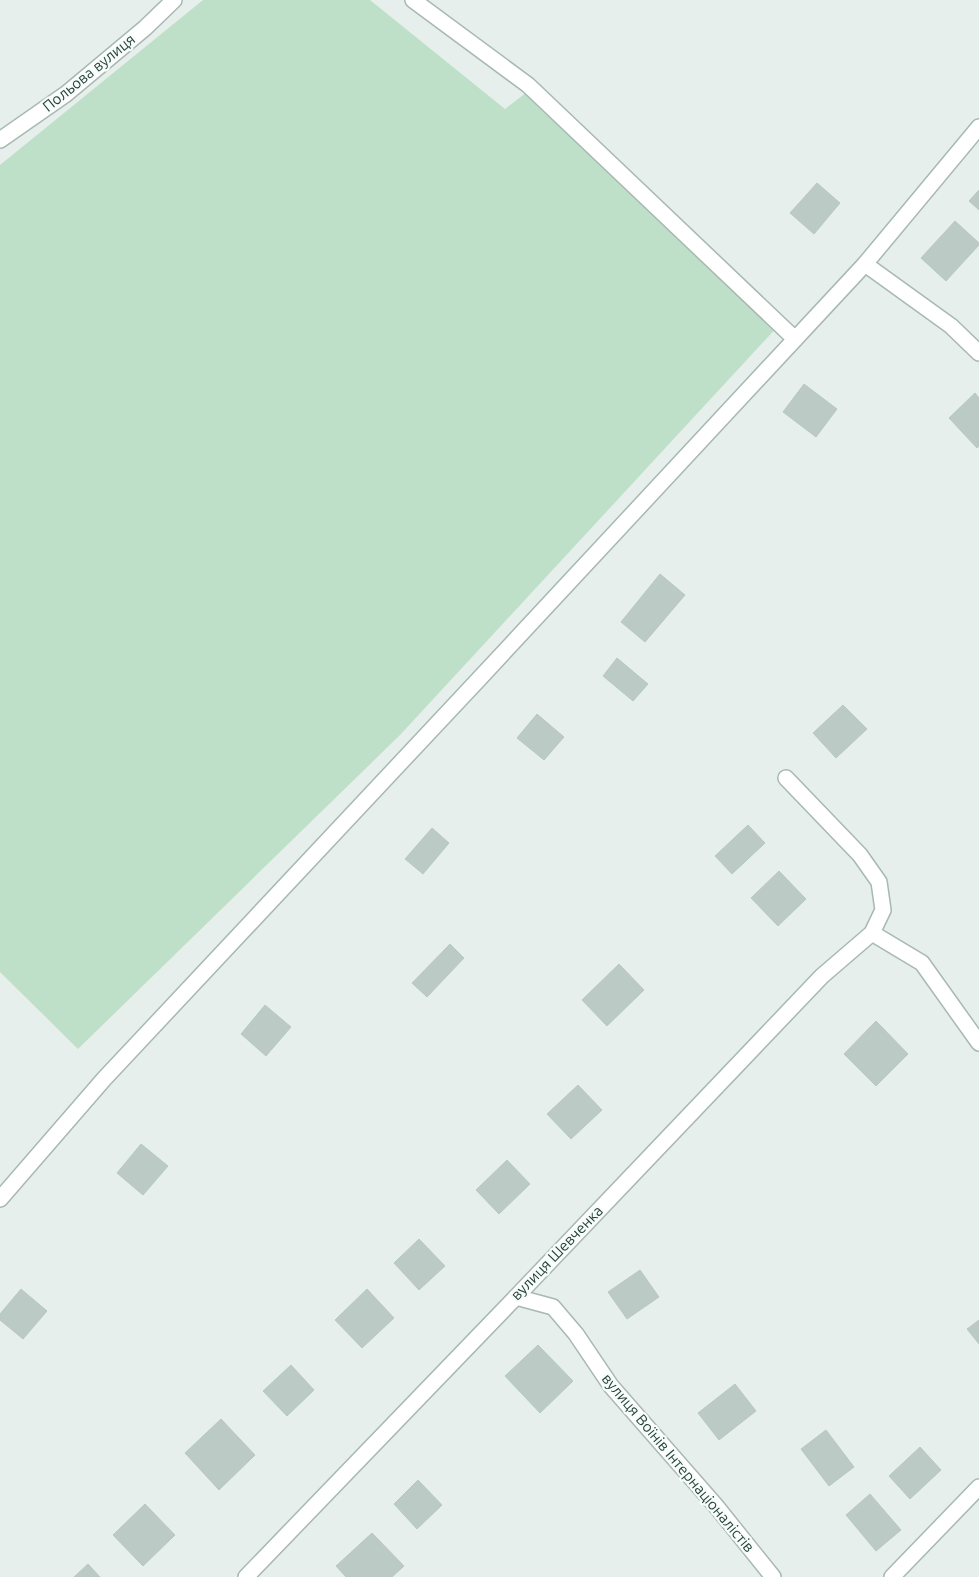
<svg xmlns="http://www.w3.org/2000/svg" width="979" height="1577" font-family="Ubuntu,sans-serif">
  <style>
    .green { fill: #bfe0c8 }
    .building { fill: #bbcac4; stroke: #b8c9c2 }
    .lines { fill: none; stroke-linecap: round; stroke-linejoin: round }
    .minor-casing { stroke: #a8b8b2; stroke-width: 18 }
    .tertiary-casing { stroke: #a8b8b2; stroke-width: 18 }
    .minor { stroke: #fff; stroke-width: 15 }
    .tertiary { stroke: #fff; stroke-width: 15 }
    .labels { text-anchor: middle; stroke-width: 4.5; stroke-linejoin: round; paint-order: stroke }
    .street-label { font-size: 15px; fill: #24423a; stroke: #f7fbf9 }
  </style>
  <rect width="100%" height="100%" fill="#e6efeb"/>
  <polygon class="green" points="203,0 370,0 505,109 532,88 780,324 400,735 78,1049 0,972 0,165"/>
  <g class="building">
    <polygon points="817,183 840,203 814,234 790,213"/>
    <polygon points="979,190 979,210 969,201"/>
    <polygon points="955,221 979,243 979,245 946,281 921,258"/>
    <polygon points="804,384 837,409 816,437 783,412"/>
    <polygon points="975,393 979,398 979,446 977,448 949,418"/>
    <polygon points="660,574 685,595 645,642 621,622"/>
    <polygon points="617,658 648,684 633,701 603,676"/>
    <polygon points="843,705 867,729 836,758 813,733"/>
    <polygon points="537,714 564,737 544,760 517,738"/>
    <polygon points="748,825 765,843 732,874 715,856"/>
    <polygon points="432,828 449,843 423,874 405,859"/>
    <polygon points="779,871 806,899 778,926 751,898"/>
    <polygon points="450,944 464,958 427,997 412,983"/>
    <polygon points="619,964 644,990 607,1026 582,1000"/>
    <polygon points="265,1005 291,1027 266,1056 241,1034"/>
    <polygon points="876,1021 908,1054 876,1086 844,1054"/>
    <polygon points="578,1085 602,1110 571,1139 547,1114"/>
    <polygon points="141,1144 168,1166 143,1195 117,1173"/>
    <polygon points="507,1160 530,1184 499,1214 476,1190"/>
    <polygon points="419,1239 445,1266 419,1290 394,1263"/>
    <polygon points="640,1270 659,1297 627,1319 608,1292"/>
    <polygon points="21,1289 47,1311 23,1339 0,1320 0,1314"/>
    <polygon points="367,1289 394,1318 362,1348 335,1320"/>
    <polygon points="979,1320 979,1344 967,1329"/>
    <polygon points="538,1345 573,1381 540,1413 505,1376"/>
    <polygon points="291,1365 314,1390 287,1416 263,1391"/>
    <polygon points="735,1384 756,1411 719,1440 698,1413"/>
    <polygon points="221,1419 255,1455 219,1490 185,1453"/>
    <polygon points="826,1430 854,1467 829,1486 801,1449"/>
    <polygon points="920,1447 941,1470 910,1499 889,1476"/>
    <polygon points="418,1480 442,1505 417,1529 394,1504"/>
    <polygon points="870,1494 901,1530 876,1551 846,1515"/>
    <polygon points="145,1504 175,1535 143,1566 113,1535"/>
    <polygon points="372,1533 404,1566 392,1577 346,1577 336,1566"/>
    <polygon points="88,1564 100,1577 74,1577"/>
  </g>
  <g class="lines">
    <g class="minor-casing">
      <g id="minor">
        <polyline points="413,0 528,85 795,339"/>
        <polyline points="0,140 66,94 145,28 174,0"/>
        <polyline points="865,264 951,326 979,353"/>
        <polyline points="872,933 922,963 979,1043"/>
        <polyline points="516,1297 553,1307 576,1334 611,1386 716,1506 773,1577"/>
        <polyline points="246,1577 516,1297 822,976 872,933 883,910 879,882 860,855 786,778"/>
        <polyline points="892,1577 979,1487"/>
      </g>
    </g>
    <g class="tertiary-casing">
      <polyline id="tertiary" points="0,1199 104,1079 479,679 865,264 979,127"/>
    </g>
    <use href="#minor" class="minor"/>
    <use href="#tertiary" class="tertiary"/>
  </g>
  <g class="labels">
    <g class="street-label">
      <text transform="translate(89 73) rotate(-39)" y="5">Польова вулиця</text>
      <text transform="translate(557 1253) rotate(-46)" y="5">вулиця Шевченка</text>
      <text transform="translate(678 1463) rotate(50)" y="5">вулиця Воїнів Інтернаціоналістів</text>
    </g>
  </g>
</svg>
